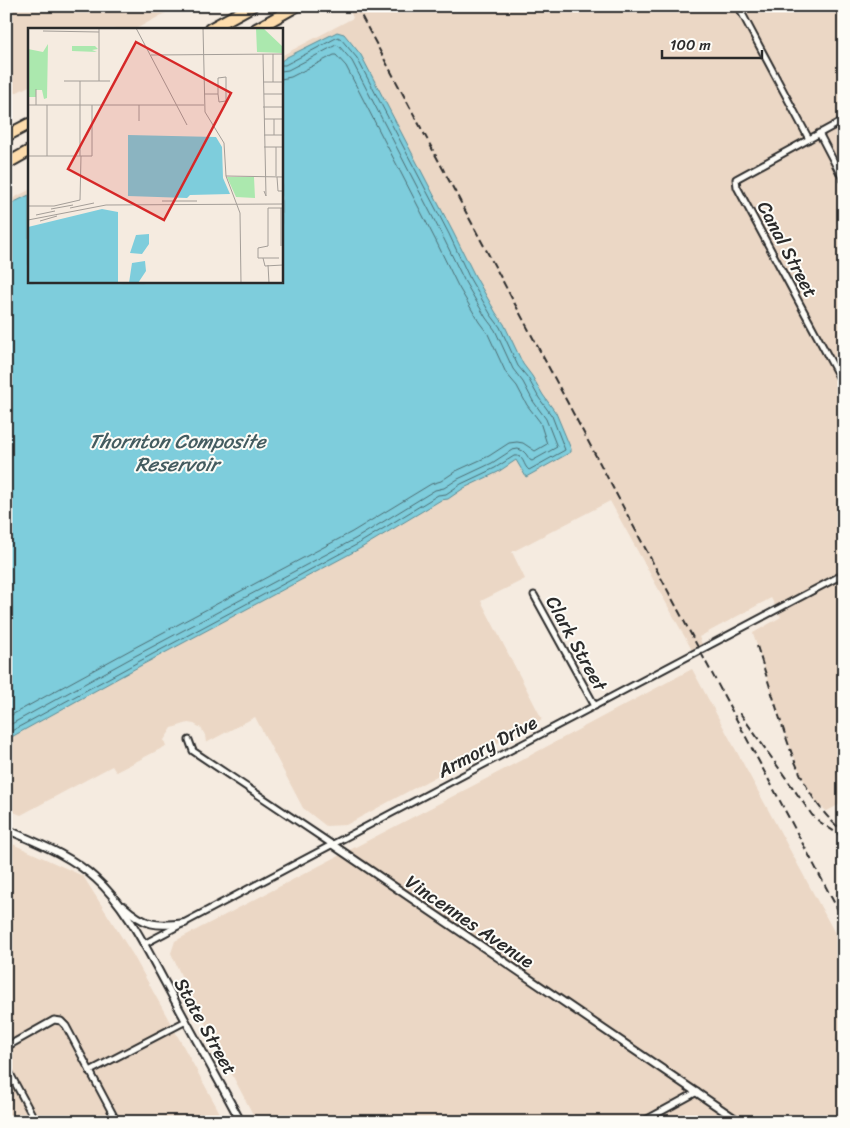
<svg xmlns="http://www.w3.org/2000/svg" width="850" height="1128" font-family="Sriracha,sans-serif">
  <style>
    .built { fill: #ebd7c5 }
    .water { fill: #7ecddc; stroke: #5d8c95 }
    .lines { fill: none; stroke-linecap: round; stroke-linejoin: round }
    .shore { stroke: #4c6c72; stroke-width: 1 }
    .minor-casing { stroke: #2b2b2b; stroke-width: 9 }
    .tertiary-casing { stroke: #2b2b2b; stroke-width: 10 }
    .motorway-casing { stroke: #2b2b2b; stroke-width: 14 }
    .minor { stroke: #fdfcf7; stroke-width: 5 }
    .tertiary { stroke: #fdfcf7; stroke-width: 6 }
    .motorway { stroke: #fddcac; stroke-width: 10 }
    .rail { stroke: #2b2b2b; stroke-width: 2; stroke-dasharray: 8 4; stroke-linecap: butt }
    .labels { text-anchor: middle; stroke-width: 4; stroke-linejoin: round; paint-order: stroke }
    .street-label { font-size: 19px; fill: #2b2b2b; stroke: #fdfcf7 }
    .water-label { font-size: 20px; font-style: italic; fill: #445c60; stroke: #fdfcf7 }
    .inset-road { fill: none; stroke: #a49e98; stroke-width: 1 }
    .view { fill: #d62828; fill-opacity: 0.15; stroke: #d62828; stroke-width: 2.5 }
    .inset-edge { fill: none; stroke: #2b2b2b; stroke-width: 2.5 }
  </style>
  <rect width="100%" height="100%" fill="#f5ebe0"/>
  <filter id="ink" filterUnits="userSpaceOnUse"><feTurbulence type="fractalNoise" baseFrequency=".02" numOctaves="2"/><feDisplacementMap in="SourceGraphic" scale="10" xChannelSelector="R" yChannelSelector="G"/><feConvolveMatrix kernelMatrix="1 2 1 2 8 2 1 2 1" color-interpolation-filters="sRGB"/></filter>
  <g filter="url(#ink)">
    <g class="built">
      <polygon points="6,6 178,6 136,29 29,29 29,86 6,98"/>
      <polygon points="349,6 369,6 372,11 381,6 844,6 844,802 827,811 818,805 803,779 786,737 753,633 781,617 771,598 699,637 702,644 692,650 610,501 512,552 525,579 481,601 542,719 346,825 326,826 303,808 255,717 206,743 205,735 201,728 194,724 188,723 172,728 164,740 166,746 116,772 112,766 21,815 6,809 6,202 29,190 29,281 281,281 281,56 353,18 349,9"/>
      <polygon points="692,669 844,950 844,1122 257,1122 187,989 171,953 175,941 484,780"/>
      <polygon points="6,841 83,876 133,955 225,1122 6,1122"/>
    </g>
    <polygon class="water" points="337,32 344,34 361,55 453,232 475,276 496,313 504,324 523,364 532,376 543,395 556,413 571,449 571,452 526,477 516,460 498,472 464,488 448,499 441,500 361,548 140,666 6,740 6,206 29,195 29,281 281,281 281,61 287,57"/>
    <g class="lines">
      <g class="shore">
        <polyline points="6,718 132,649 352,532 431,484 441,481 456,471 489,456 509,443 517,442 523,443 535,451 547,444 540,422 527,405 517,386 506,373 488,334 479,322 458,286 436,241 346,66 336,55 334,55 291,77 281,79"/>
        <polyline points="6,727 135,656 355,539 435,490 444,488 458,479 492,463 512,450 518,449 523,451 526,454 530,460 532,461 557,447 546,419 533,401 523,382 513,369 495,330 486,318 465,282 443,237 352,61 339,46 336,45 288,70 281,71"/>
        <path d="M 6,734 L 138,662 L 358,544 L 438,495 L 446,494 L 461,484 L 495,468 L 514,456 C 524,454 523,466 529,470 L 565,450 L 552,416 L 539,398 L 528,378 L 518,366 L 500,327 L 491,315 L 470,279 L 449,234 L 357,58 L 341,39 L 338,37 L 285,65 L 281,65"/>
      </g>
      <g class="minor-casing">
        <g id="minor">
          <polyline points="738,6 809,139"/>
          <polyline points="844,120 736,179 737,187 844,386"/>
          <polyline points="819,133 844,181"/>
          <polyline points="534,595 595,706"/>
          <polyline points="189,740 193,751 333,845"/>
          <polyline points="144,944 844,574"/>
          <polyline points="6,1047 54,1020 61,1021 66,1026 117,1122"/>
          <polyline points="6,1066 36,1122"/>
          <polyline points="90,1071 186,1021"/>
          <polyline points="642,1122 697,1092"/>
        </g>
      </g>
      <g class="tertiary-casing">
        <g id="tertiary">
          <path d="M 6,829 C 37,843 70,855 95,878 C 127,906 148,952 168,988 C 192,1033 217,1077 241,1122"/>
          <polyline points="333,845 740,1122"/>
          <path d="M 123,906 C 145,926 156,927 185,923"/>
        </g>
      </g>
      <g class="motorway-casing">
        <g id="motorway">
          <polyline points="210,29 252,6"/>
          <polyline points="256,29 297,6"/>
          <polyline points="6,136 29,124"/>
          <polyline points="6,164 29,151"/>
        </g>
      </g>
      <use href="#minor" class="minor"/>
      <use href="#tertiary" class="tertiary"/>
      <use href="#motorway" class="motorway"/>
      <g class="rail">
        <polyline points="356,6 844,921"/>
        <path d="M 757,646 C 764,669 772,693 779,716 C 793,759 807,803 844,832"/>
        <polyline points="740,713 812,815 820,822 844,838"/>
      </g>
    </g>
  </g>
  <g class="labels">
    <g class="street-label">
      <text transform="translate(788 249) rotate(62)" y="7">Canal Street</text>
      <text transform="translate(577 643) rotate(61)" y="7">Clark Street</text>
      <text transform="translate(487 746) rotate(-28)" y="7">Armory Drive</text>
      <text transform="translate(470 921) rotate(34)" y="7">Vincennes Avenue</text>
      <text transform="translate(206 1026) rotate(61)" y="7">State Street</text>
    </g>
    <g class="water-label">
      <text x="177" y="448">Thornton Composite<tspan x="177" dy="23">Reservoir</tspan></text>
    </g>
  </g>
  <g transform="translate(28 28)">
    <rect width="255" height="255" fill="#f5ebe0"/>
    <path d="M 228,0 L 235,0 L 254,18 L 254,25 L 229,24 ZM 20,16 L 19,70 L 16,71 L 14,62 L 8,62 L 8,69 L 0,69 L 0,21 L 15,24 ZM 44,18 L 67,18 L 70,21 L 64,22 L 69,24 L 44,23 ZM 199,149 L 226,149 L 227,170 L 208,169 Z" fill="#abe8ae"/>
    <path d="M 100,107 L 188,109 L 194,119 L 195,150 L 202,166 L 162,167 L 159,170 L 100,168 ZM 74,181 L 90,184 L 90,255 L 0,255 L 0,199 ZM 121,206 L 121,216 L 114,226 L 102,225 L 108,207 ZM 117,233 L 118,243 L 110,255 L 101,255 L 104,235 Z" fill="#7ecddc"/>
    <path class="inset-road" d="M 108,0 L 159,97M 175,0 L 177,84 L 196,115 L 198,148 L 212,185 L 213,255M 15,3 L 71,4M 235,26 L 238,168 L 236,163M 245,26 L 245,54M 123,27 L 255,26M 36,53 L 82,53M 52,53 L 52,128M 71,53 L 71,0M 235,54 L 255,54M 176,66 L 190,66 L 191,74 L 198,73 L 198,49 L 190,50 L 190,66M 236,66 L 255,66M 0,77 L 176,77M 8,77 L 8,61M 19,77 L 19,128M 111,77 L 111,93M 235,79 L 255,79M 236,91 L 254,91M 246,91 L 246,107M 236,107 L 255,107 L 255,91M 236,119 L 255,119M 0,128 L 64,128 L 64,77M 198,148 L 255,149M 248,148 L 248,119M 249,149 L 250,163 L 255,163M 134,173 L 169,173M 0,178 L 26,178 L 52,172 L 53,128M 42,180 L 66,175M 253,180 L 253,218M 23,181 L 45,177M 8,187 L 27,183M 0,192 L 78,177 L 255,176M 12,193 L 29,188M 235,230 L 237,238 L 255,237M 251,230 L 230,230 L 230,220 L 240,218 L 240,180 L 255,180M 240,237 L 241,255"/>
    <path class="view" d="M 108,14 L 203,65 L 136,192 L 40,141 Z"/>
    <rect width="255" height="255" class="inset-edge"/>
  </g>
  <rect width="850" height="1128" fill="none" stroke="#fdfcf7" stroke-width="25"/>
  <rect x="12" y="12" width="825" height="1103" fill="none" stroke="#2b2b2b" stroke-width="2" filter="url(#ink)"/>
  <path d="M662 50v8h100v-8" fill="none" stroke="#2b2b2b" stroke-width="2.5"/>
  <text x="670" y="50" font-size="15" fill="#2b2b2b" stroke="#fdfcf7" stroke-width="4" paint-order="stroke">100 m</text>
</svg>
